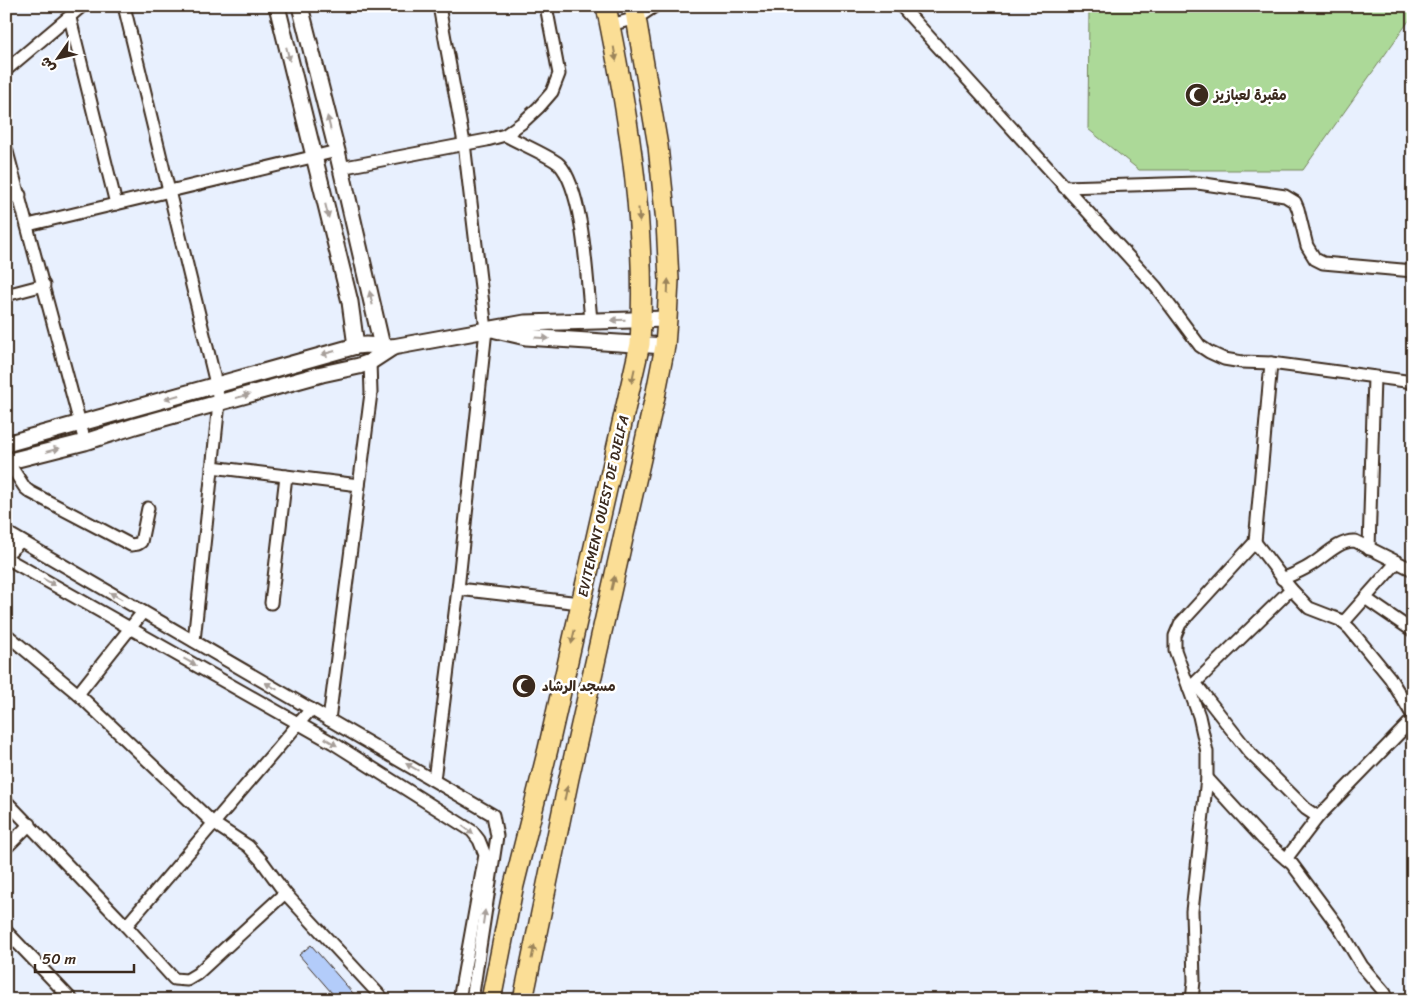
<svg xmlns="http://www.w3.org/2000/svg" width="1419" height="1006" font-family="Sriracha,'Playpen Sans Arabic',sans-serif">
  <style>
    .green { fill: #acd998; stroke: #74825b }
    .building { fill: #b3ccfa; stroke: #3b2a1e }
    .lines { fill: none; stroke-linecap: round; stroke-linejoin: round }
    .minor-casing { stroke: #3b2a1e; stroke-width: 15 }
    .tertiary-casing { stroke: #3b2a1e; stroke-width: 19 }
    .trunk-casing { stroke: #3b2a1e; stroke-width: 22 }
    .minor { stroke: #fff; stroke-width: 11 }
    .tertiary { stroke: #fff; stroke-width: 15 }
    .trunk { stroke: #fbde96; stroke-width: 19 }
    .oneway { fill: #a79f9a }
    .oneway2 { fill: #9b845a }
    .labels { text-anchor: middle; stroke-width: 5; stroke-linejoin: round; paint-order: stroke }
    .poi-label { font-size: 14px; font-weight: bold; fill: #3b2a1e; stroke: #fff; text-anchor: start }
    .street-label { font-size: 14px; fill: #3b2a1e; stroke: #fff }
  </style>
  <rect width="100%" height="100%" fill="#e8f0fe"/>
  <filter id="ink" filterUnits="userSpaceOnUse"><feTurbulence type="fractalNoise" baseFrequency=".02" numOctaves="2"/><feDisplacementMap in="SourceGraphic" scale="10" xChannelSelector="R" yChannelSelector="G"/><feConvolveMatrix kernelMatrix="1 2 1 2 8 2 1 2 1" color-interpolation-filters="sRGB"/></filter>
  <g filter="url(#ink)">
    <polygon class="green" points="1089,6 1413,6 1413,15 1303,170 1139,170 1088,129"/>
    <polygon class="building" points="311,945 359,1000 338,1000 299,955"/>
    <g class="lines">
      <g class="minor-casing">
        <g id="minor">
          <polyline points="124,6 216,384 219,403 194,641"/>
          <polyline points="901,6 1156,287 1200,346 1209,352 1224,359 1242,362 1271,363 1413,382"/>
          <polyline points="70,18 116,204"/>
          <polyline points="610,25 637,18 655,6"/>
          <polyline points="6,70 82,6"/>
          <path d="M 505,135 C 517,142 550,156 559,164 C 584,190 587,283 591,320"/>
          <polyline points="6,148 85,442"/>
          <polyline points="340,168 487,140 505,135 523,122 539,107 552,92 559,74 546,6"/>
          <polyline points="1064,187 1198,183 1285,196 1295,202 1298,209 1307,246 1315,259 1323,263 1413,271"/>
          <polyline points="6,198 20,195"/>
          <polyline points="28,225 337,151"/>
          <polyline points="6,295 44,285"/>
          <polyline points="8,462 25,488 30,492 131,545 138,544 141,542 148,508"/>
          <polyline points="212,467 359,485"/>
          <polyline points="6,532 493,815 497,836 472,1000"/>
          <polyline points="1255,542 1271,363"/>
          <polyline points="1369,549 1374,377"/>
          <polyline points="6,555 21,541"/>
          <polyline points="6,558 333,743 472,831 479,840 485,855 459,1000"/>
          <path d="M 1282,579 C 1292,575 1302,571 1311,565 C 1324,557 1339,540 1355,541 L 1413,570"/>
          <polyline points="458,589 580,603"/>
          <polyline points="1365,598 1413,631"/>
          <polyline points="271,603 286,476"/>
          <polyline points="1343,623 1397,562"/>
          <polyline points="6,634 78,694 213,823 248,846 261,860 285,893"/>
          <polyline points="1195,683 1291,589"/>
          <polyline points="1189,689 1195,683 1249,752 1306,809 1318,817 1286,859 1292,864 1338,926 1362,966 1385,993 1387,1000"/>
          <polyline points="78,694 143,612"/>
          <polyline points="329,720 371,393 370,362"/>
          <polyline points="1207,778 1262,838 1286,859"/>
          <polyline points="434,780 458,589 486,330 464,143 439,6"/>
          <polyline points="6,801 126,926 174,979 187,980 197,974 285,893 384,1000"/>
          <polyline points="1318,817 1413,719"/>
          <polyline points="6,848 30,824"/>
          <polyline points="126,926 311,709"/>
          <polyline points="6,931 72,1000"/>
          <polyline points="1192,1000 1194,981 1192,911 1207,778 1207,752 1199,716 1175,650 1175,636 1180,624 1255,542 1291,589 1309,608 1340,620 1350,629 1390,678 1413,716"/>
        </g>
      </g>
      <g class="tertiary-casing">
        <g id="tertiary">
          <polyline points="277,6 350,302 356,346"/>
          <polyline points="300,6 337,151 382,346"/>
          <polyline points="496,330 526,337 665,346"/>
          <polyline points="6,444 356,346 366,345 393,347 525,323 667,319"/>
          <polyline points="6,462 85,442 135,426 322,374 359,366 370,362 393,347"/>
        </g>
      </g>
      <g class="trunk-casing">
        <g id="trunk">
          <path d="M 491,1000 L 513,889 L 548,749 L 640,344 C 647,229 629,118 606,6"/>
          <polyline points="523,1000 569,778 656,392 665,346 667,319 669,280 666,222 658,146 634,6"/>
        </g>
      </g>
      <use href="#minor" class="minor"/>
      <use href="#tertiary" class="tertiary"/>
      <use href="#trunk" class="trunk"/>
    </g>
    <defs><path id="oneway-solid" d="M-6-.8H1V-3.2L6.5 0L1 3.2V.8H-6Z" transform="scale(1.25)"/></defs>
    <g class="oneway">
      <use href="#oneway-solid" transform="translate(288 54) rotate(76)"/>
      <use href="#oneway-solid" transform="translate(329 123) rotate(-104)"/>
      <use href="#oneway-solid" transform="translate(327 211) rotate(76)"/>
      <use href="#oneway-solid" transform="translate(371 298) rotate(-103)"/>
      <use href="#oneway-solid" transform="translate(618 320) rotate(178)"/>
      <use href="#oneway-solid" transform="translate(542 338) rotate(3)"/>
      <use href="#oneway-solid" transform="translate(328 353) rotate(165)"/>
      <use href="#oneway-solid" transform="translate(243 396) rotate(-15)"/>
      <use href="#oneway-solid" transform="translate(172 397) rotate(164)"/>
      <use href="#oneway-solid" transform="translate(53 450) rotate(-15)"/>
      <use href="#oneway-solid" transform="translate(49 582) rotate(30)"/>
      <use href="#oneway-solid" transform="translate(116 596) rotate(-150)"/>
      <use href="#oneway-solid" transform="translate(190 662) rotate(29)"/>
      <use href="#oneway-solid" transform="translate(271 686) rotate(-150)"/>
      <use href="#oneway-solid" transform="translate(331 742) rotate(31)"/>
      <use href="#oneway-solid" transform="translate(412 767) rotate(-150)"/>
      <use href="#oneway-solid" transform="translate(468 830) rotate(38)"/>
      <use href="#oneway-solid" transform="translate(484 917) rotate(-82)"/>
    </g>
    <g class="oneway2">
      <use href="#oneway-solid" transform="translate(615 54) rotate(80)"/>
      <use href="#oneway-solid" transform="translate(639 215) rotate(86)"/>
      <use href="#oneway-solid" transform="translate(668 286) rotate(-88)"/>
      <use href="#oneway-solid" transform="translate(633 376) rotate(102)"/>
      <use href="#oneway-solid" transform="translate(613 583) rotate(-77)"/>
      <use href="#oneway-solid" transform="translate(573 637) rotate(103)"/>
      <use href="#oneway-solid" transform="translate(566 793) rotate(-78)"/>
      <use href="#oneway-solid" transform="translate(533 952) rotate(-78)"/>
    </g>
  </g>
  <defs>
    <g id="mosque-disc" transform="scale(1.25)"><circle r="9.5" fill="#3b2a1e" stroke="#fff"/><path d="M3.5-4.9A6 6 0 1 0 3.5 4.9A5 5 0 1 1 3.5-4.9Z" fill="#fff"/></g>
  </defs>
  <g fill-rule="evenodd">
    <use href="#mosque-disc" x="1197" y="95"/>
    <use href="#mosque-disc" x="524" y="686"/>
  </g>
  <g class="labels">
    <g class="poi-label">
      <text x="1214" y="100">مقبرة لعبازيز</text>
      <text x="542" y="691">مسجد الرشاد</text>
    </g>
    <g class="street-label">
      <text transform="translate(603 506) rotate(-77)" y="5">EVITEMENT OUEST DE DJELFA</text>
    </g>
  </g>
  <rect width="1419" height="1006" fill="none" stroke="#fff" stroke-width="25"/>
  <rect x="12" y="12" width="1394" height="981" fill="none" stroke="#3b2a1e" stroke-width="2" filter="url(#ink)"/>
  <g transform="translate(58 58) rotate(236)" stroke="#ffffff" stroke-width="4" paint-order="stroke">
  <path d="M0-4L9 19L0 12L-9 19Z" fill="#3b2a1e"/>
  <text y="-8" font-size="14" font-weight="bold" text-anchor="middle" fill="#3b2a1e">ش</text>
  </g>
  <path d="M35 964v8h99v-8" fill="none" stroke="#3b2a1e" stroke-width="2.5"/>
  <text x="42" y="964" font-size="15" fill="#3b2a1e" stroke="#ffffff" stroke-width="4" paint-order="stroke">50 m</text>
</svg>
